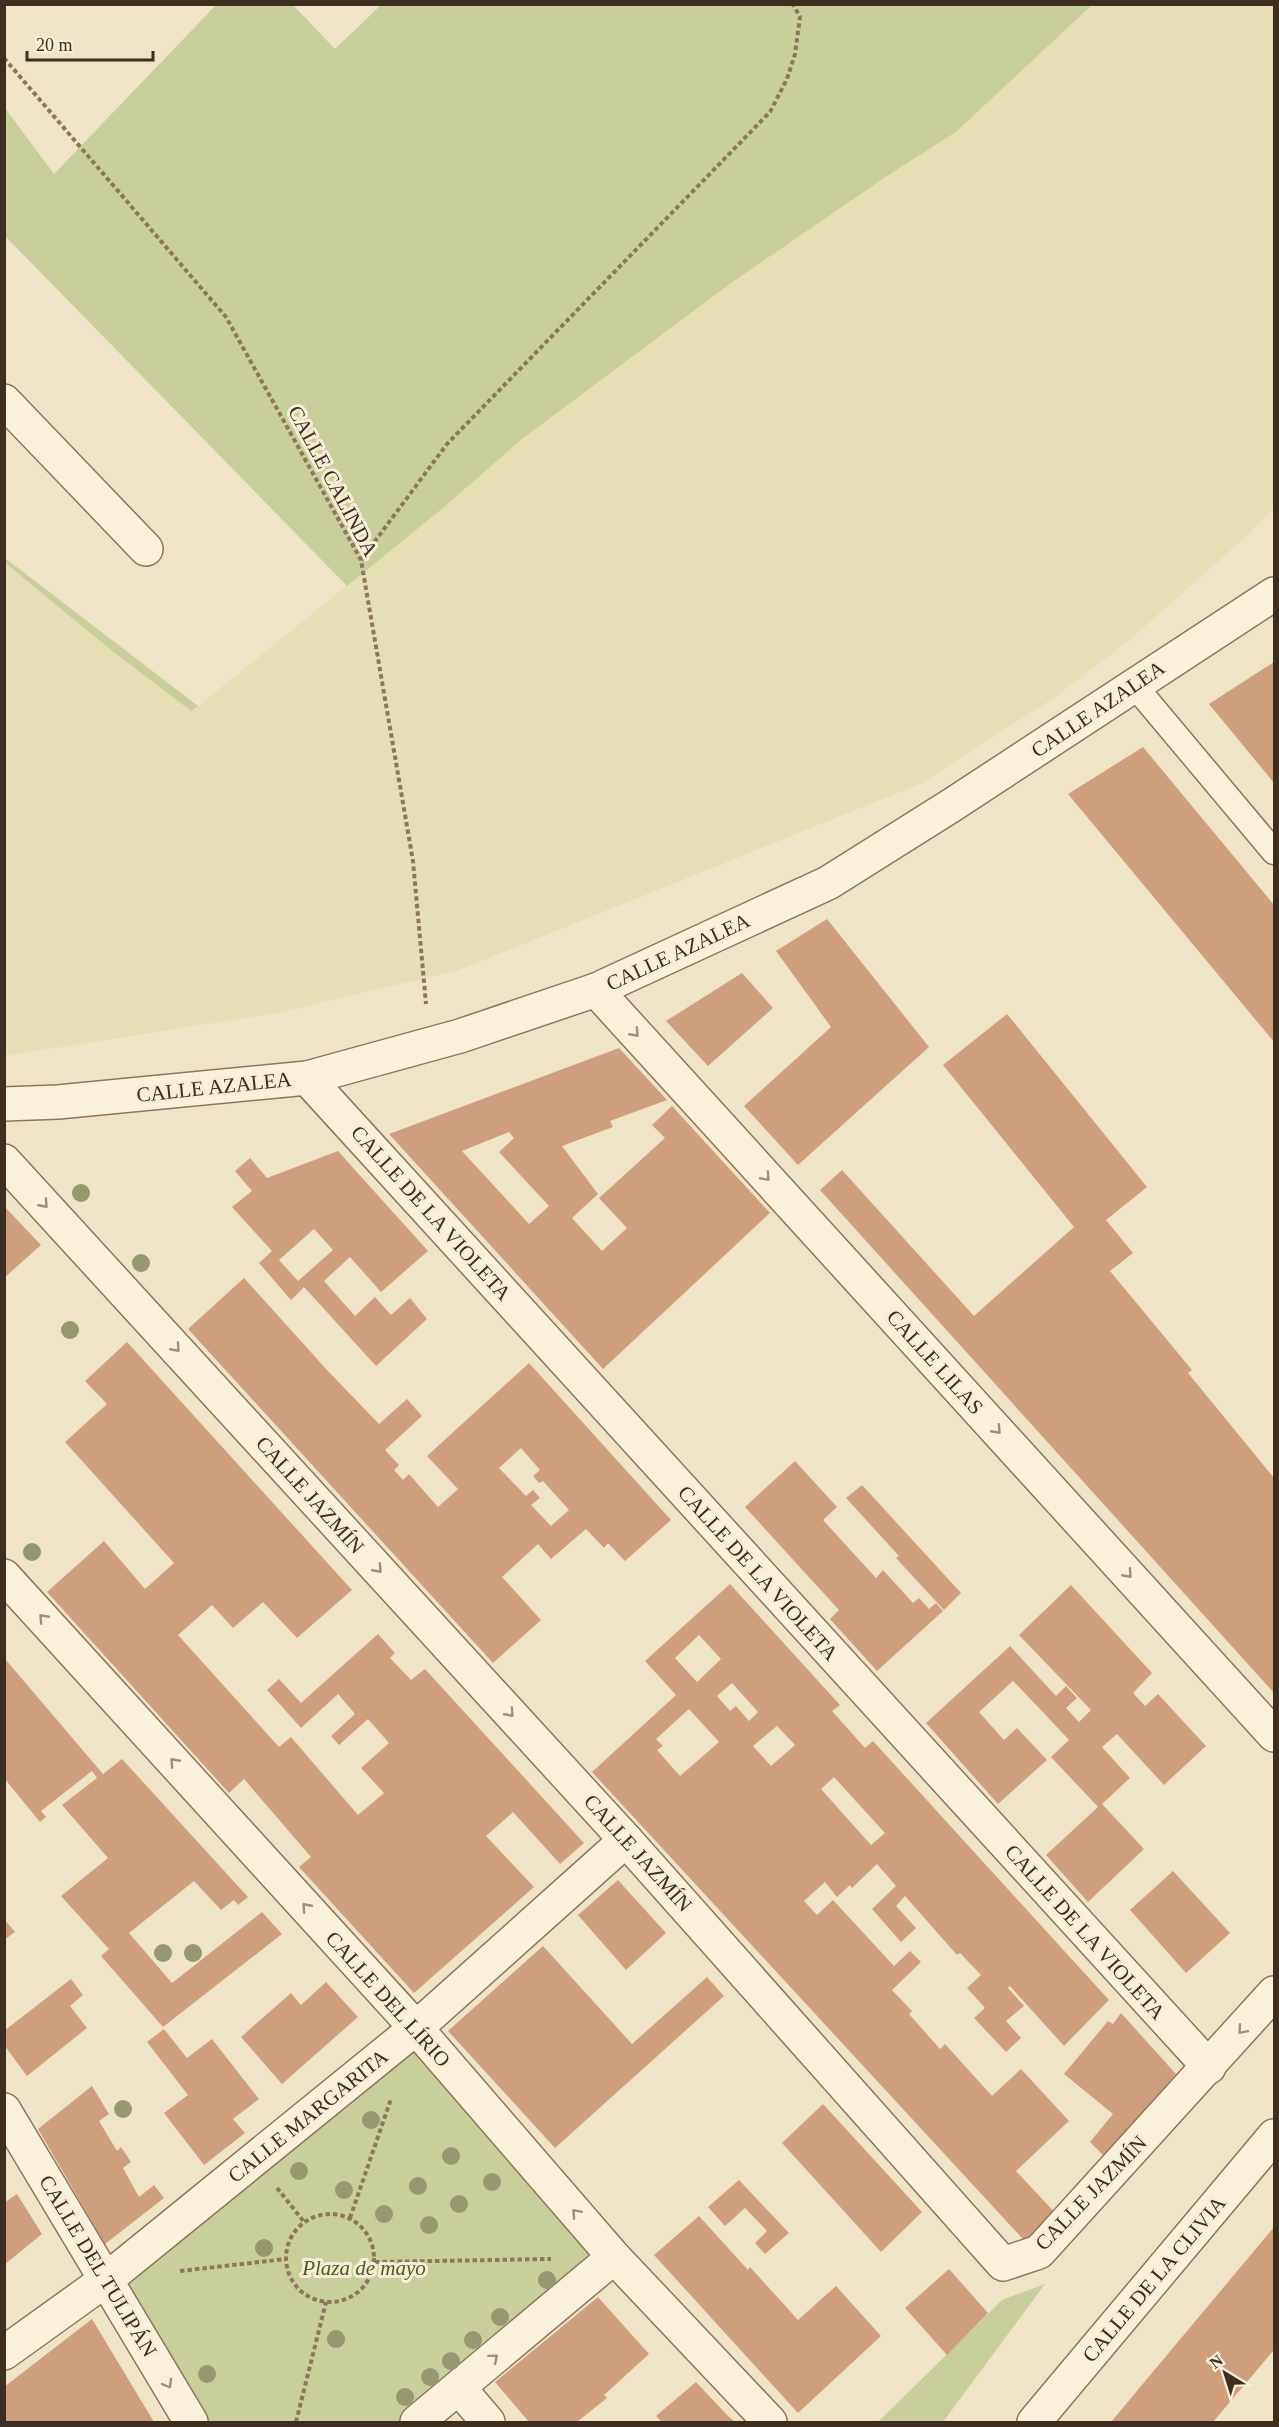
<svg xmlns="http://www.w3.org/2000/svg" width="1279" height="2427" font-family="'Times New Roman',serif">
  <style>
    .farmland { fill: #e6deb5 }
    .green { fill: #c9cf9b }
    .building { fill: #cf9f7d; fill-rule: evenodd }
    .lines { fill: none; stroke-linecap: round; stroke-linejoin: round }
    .service-casing { stroke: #8d765c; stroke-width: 27 }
    .minor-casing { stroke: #8d765c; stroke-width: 36 }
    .path { stroke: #8d765c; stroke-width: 4; stroke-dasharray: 4.5 3; stroke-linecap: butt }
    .service { stroke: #faf1dc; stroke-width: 24 }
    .minor { stroke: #faf1dc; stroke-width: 33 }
    .tree { fill: #96986f }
    .oneway { stroke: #9c907e }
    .labels { text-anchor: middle; stroke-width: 6; stroke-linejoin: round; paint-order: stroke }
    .street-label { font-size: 21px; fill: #3d2e20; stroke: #f7eed8 }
    .park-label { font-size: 21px; font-style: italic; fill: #4d5a26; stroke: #f7eed8 }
  </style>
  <rect width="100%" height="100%" fill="#f0e4c8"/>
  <polygon class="farmland" points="1092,5 1274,5 1274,508 1249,534 1126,643 1055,697 920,784 459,970 282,1012 5,1056 4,563 111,650 192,711 443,508 522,439 731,283 887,176 956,132"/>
  <g class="green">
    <polygon points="217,4 293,5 335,49 381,5 1092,5 956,132 887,176 731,283 522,439 443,508 347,586 5,236 5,108 54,174"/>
    <polygon points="4,558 5,558 198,706 191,711 111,650 5,563"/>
    <polygon points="416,2028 614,2257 417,2422 191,2422 107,2279"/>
    <polygon points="1045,2284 943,2422 878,2422 1002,2300"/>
  </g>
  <g class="building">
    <polygon points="1274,662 1274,783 1209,704"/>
    <polygon points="1143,747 1274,905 1274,1042 1068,794"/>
    <polygon points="827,919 929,1047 798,1165 744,1106 831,1027 776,951"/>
    <polygon points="742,973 773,1008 708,1066 666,1021"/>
    <polygon points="1007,1014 1147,1187 1106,1220 1133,1253 1110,1271 1192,1370 1188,1373 1274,1478 1274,1693 820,1190 842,1170 974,1316 1074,1227 943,1065"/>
    <path d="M 619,1048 L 667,1100 L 610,1121 L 613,1127 L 562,1146 L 598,1194 L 572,1218 L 602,1251 L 627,1228 L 599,1198 L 665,1138 L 652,1125 L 672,1106 L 770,1213 L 603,1369 L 389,1134 ZM 509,1132 L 514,1138 L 499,1152 L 549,1206 L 529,1224 L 462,1151 Z"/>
    <path d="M 338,1151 L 428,1251 L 381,1292 L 350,1257 L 324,1281 L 355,1316 L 375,1297 L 391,1315 L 410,1298 L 427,1319 L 376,1366 L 304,1287 L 291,1300 L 259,1263 L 272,1251 L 232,1207 L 252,1191 L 235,1171 L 250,1158 L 267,1178 ZM 314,1229 L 333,1250 L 298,1281 L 279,1260 Z"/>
    <polygon points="4,1206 41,1245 4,1278"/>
    <path d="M 244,1278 L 327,1370 L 379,1424 L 407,1399 L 422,1416 L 385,1450 L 399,1465 L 394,1470 L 403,1480 L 409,1474 L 438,1507 L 458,1489 L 427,1456 L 529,1363 L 671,1520 L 625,1561 L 608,1543 L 604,1548 L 586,1529 L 551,1559 L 538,1544 L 502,1577 L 541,1620 L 493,1663 L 188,1329 ZM 521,1448 L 540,1470 L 533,1476 L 539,1483 L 543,1481 L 569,1510 L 551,1526 L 531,1505 L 540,1498 L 533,1490 L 526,1496 L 499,1468 Z"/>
    <polygon points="127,1342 352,1590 297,1638 263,1602 233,1628 212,1605 178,1635 279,1747 291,1737 358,1815 384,1793 361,1768 389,1743 368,1719 339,1745 331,1736 355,1714 338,1694 301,1728 267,1690 279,1679 301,1703 378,1634 395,1653 390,1658 411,1680 425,1669 584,1843 560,1864 513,1812 486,1836 534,1887 414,1993 299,1867 311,1857 244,1779 229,1793 47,1592 104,1541 145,1589 174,1563 65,1442 107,1404 85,1381"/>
    <polygon points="795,1461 837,1507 823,1520 876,1578 883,1570 913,1603 919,1598 929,1609 936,1603 943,1611 877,1671 830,1619 839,1610 745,1507"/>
    <polygon points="862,1485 961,1593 944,1610 896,1558 899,1556 846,1498"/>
    <path d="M 730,1584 L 840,1705 L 832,1711 L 865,1748 L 873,1741 L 1109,2000 L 1064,2046 L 1010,1986 L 1008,1988 L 1024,2006 L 1006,2021 L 1021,2038 L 1006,2052 L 974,2018 L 985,2008 L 967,1988 L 981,1975 L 960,1953 L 957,1955 L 905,1896 L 896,1906 L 916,1928 L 901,1942 L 872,1909 L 896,1886 L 877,1864 L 852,1888 L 850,1885 L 837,1897 L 825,1882 L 804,1901 L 817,1915 L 833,1900 L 894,1966 L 910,1951 L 921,1962 L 892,1990 L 912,2011 L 909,2014 L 940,2049 L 945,2044 L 992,2096 L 1021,2069 L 1069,2121 L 1016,2171 L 1060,2218 L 1033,2250 L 592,1772 L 676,1695 L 645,1661 ZM 699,1635 L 721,1659 L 697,1682 L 675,1658 ZM 732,1683 L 758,1712 L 749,1721 L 736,1706 L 730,1711 L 717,1696 ZM 689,1709 L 719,1742 L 680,1776 L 657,1750 L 663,1746 L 656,1739 ZM 777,1726 L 795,1745 L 771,1766 L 753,1746 ZM 834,1777 L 885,1833 L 871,1845 L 821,1789 Z"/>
    <polygon points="1071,1585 1152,1673 1133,1693 1145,1706 1158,1694 1206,1746 1164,1785 1117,1734 1102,1747 1130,1778 1102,1804 1144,1849 1088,1902 1046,1855 1098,1807 1051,1757 1069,1740 1039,1708 1013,1681 979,1712 1004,1740 1017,1728 1047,1760 998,1804 926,1723 1010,1646 1056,1696 1066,1686 1077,1698 1066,1708 1079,1722 1091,1710 1019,1635"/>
    <polygon points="6,1660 103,1774 122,1759 248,1897 238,1905 234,1900 221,1910 194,1881 129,1933 172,1983 262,1912 282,1934 163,2027 101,1956 109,1949 61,1896 108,1858 62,1805 97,1778 92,1771 41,1811 46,1817 40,1822 4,1778 4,1661"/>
    <polygon points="1173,1871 1230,1933 1186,1973 1130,1910"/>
    <polygon points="618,1880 666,1933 626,1970 578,1915"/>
    <polygon points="4,1919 15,1932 4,1940"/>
    <polygon points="543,1946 632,2044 707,1977 724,1996 555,2148 448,2031"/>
    <polygon points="71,1979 83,1995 70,2006 87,2028 27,2076 4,2045 4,2031"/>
    <polygon points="326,1982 358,2017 282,2084 241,2037 291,1993 301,2005"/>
    <polygon points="1121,2013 1176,2074 1105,2157 1090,2142 1113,2114 1064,2074 1108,2021 1113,2024"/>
    <polygon points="164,2029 187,2058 212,2039 259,2099 233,2119 245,2133 204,2165 164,2113 188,2095 147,2042"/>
    <polygon points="92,2086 109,2114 99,2121 117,2151 121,2147 131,2162 123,2168 139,2197 154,2185 164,2198 105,2244 38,2129"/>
    <polygon points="823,2104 922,2212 881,2252 782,2143"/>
    <polygon points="739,2180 789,2233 765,2254 755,2243 767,2231 745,2208 725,2226 708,2207"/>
    <polygon points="17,2194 42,2234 4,2265 4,2203"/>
    <polygon points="699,2216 748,2270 750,2267 798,2320 836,2286 881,2336 798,2413 654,2255"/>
    <polygon points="1274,2227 1274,2350 1213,2422 1111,2422"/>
    <polygon points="949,2269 988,2313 947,2355 905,2308"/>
    <polygon points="598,2297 649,2354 604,2395 607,2398 577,2422 529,2422 495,2382"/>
    <polygon points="92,2319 154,2422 4,2422 4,2387"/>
    <polygon points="696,2382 727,2415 735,2422 662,2422 656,2416"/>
  </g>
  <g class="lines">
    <g class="service-casing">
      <polyline id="service" points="1134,685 1274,852"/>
    </g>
    <g class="minor-casing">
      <g id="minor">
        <polyline points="4,401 146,549"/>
        <polyline points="596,990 1274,1735"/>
        <polyline points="307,1078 1209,2067"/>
        <polyline points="4,1104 58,1102 307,1078 460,1036 596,990 828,883 952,805 1274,594"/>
        <polyline points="4,1161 626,1840 1003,2264 1039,2252 1274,1993"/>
        <polyline points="4,1576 416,2028 614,2257 770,2422"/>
        <polyline points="4,2110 191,2422"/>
        <polyline points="4,2353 107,2279 416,2028 626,1840"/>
        <polyline points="459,2388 488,2422"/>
        <polyline points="417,2422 614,2257"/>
        <polyline points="1034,2422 1274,2136"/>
      </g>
    </g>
    <g class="path">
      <polyline points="4,58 226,317 361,560 413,861 426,1004"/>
      <polyline points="361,560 447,444 770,112 787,79 795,54 800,17 793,4"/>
      <polyline points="277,2188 305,2223"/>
      <circle cx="330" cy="2258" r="44"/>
      <polyline points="350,2218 391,2099"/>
      <polyline points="375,2262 551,2259"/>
      <polyline points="180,2271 286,2259"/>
      <polyline points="296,2422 326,2302"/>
    </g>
    <use href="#service" class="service"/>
    <use href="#minor" class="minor"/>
  </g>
  <g class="tree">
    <circle cx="81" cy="1193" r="9"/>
    <circle cx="141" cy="1263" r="9"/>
    <circle cx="70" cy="1330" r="9"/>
    <circle cx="32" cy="1552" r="9"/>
    <circle cx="163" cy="1953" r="9"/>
    <circle cx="193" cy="1953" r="9"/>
    <circle cx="123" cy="2109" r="9"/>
    <circle cx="371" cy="2120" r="9"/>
    <circle cx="451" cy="2156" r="9"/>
    <circle cx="299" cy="2171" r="9"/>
    <circle cx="492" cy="2182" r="9"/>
    <circle cx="418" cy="2186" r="9"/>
    <circle cx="344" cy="2190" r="9"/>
    <circle cx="459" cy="2204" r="9"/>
    <circle cx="384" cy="2214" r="9"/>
    <circle cx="429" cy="2225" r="9"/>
    <circle cx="264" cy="2248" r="9"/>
    <circle cx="547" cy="2280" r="9"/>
    <circle cx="500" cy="2317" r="9"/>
    <circle cx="336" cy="2339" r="9"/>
    <circle cx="473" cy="2340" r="9"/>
    <circle cx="451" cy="2361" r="9"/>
    <circle cx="207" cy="2374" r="9"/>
    <circle cx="430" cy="2377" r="9"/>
    <circle cx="405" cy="2397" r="9"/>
  </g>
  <defs><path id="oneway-chevron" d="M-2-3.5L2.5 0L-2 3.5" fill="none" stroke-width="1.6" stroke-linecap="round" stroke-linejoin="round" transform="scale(1.5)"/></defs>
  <g class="oneway">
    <use href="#oneway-chevron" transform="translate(635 1033) rotate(48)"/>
    <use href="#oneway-chevron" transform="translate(766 1177) rotate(48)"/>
    <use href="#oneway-chevron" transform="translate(44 1204) rotate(48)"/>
    <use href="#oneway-chevron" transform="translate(176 1348) rotate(48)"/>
    <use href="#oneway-chevron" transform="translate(997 1430) rotate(48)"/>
    <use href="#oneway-chevron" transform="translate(378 1569) rotate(48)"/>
    <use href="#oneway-chevron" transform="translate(1128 1574) rotate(48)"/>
    <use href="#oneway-chevron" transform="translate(43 1618) rotate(-132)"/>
    <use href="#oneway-chevron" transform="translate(510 1713) rotate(48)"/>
    <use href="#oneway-chevron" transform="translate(174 1762) rotate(-132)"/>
    <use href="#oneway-chevron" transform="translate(306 1907) rotate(-132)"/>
    <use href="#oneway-chevron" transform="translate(1242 2030) rotate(131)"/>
    <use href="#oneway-chevron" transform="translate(576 2213) rotate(-131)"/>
    <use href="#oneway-chevron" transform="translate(494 2358) rotate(-40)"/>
    <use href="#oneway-chevron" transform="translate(168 2384) rotate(60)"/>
  </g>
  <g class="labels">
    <g class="street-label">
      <text transform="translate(333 481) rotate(62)" y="7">CALLE CALINDA</text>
      <text transform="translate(1098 709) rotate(-34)" y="7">CALLE AZALEA</text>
      <text transform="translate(678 952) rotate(-25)" y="7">CALLE AZALEA</text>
      <text transform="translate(214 1087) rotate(-6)" y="7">CALLE AZALEA</text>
      <text transform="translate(431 1213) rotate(48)" y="7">CALLE DE LA VIOLETA</text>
      <text transform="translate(935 1362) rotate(48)" y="7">CALLE LILAS</text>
      <text transform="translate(310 1495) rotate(48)" y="7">CALLE JAZMÍN</text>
      <text transform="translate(758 1573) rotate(48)" y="7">CALLE DE LA VIOLETA</text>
      <text transform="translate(638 1853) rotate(48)" y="7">CALLE JAZMÍN</text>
      <text transform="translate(1085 1932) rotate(48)" y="7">CALLE DE LA VIOLETA</text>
      <text transform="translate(388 1999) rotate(48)" y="7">CALLE DEL LÍRIO</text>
      <text transform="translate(308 2116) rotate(-39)" y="7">CALLE MARGARITA</text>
      <text transform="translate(1091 2193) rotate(-46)" y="7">CALLE JAZMÍN</text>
      <text transform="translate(98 2266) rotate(59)" y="7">CALLE DEL TULIPÁN</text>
      <text transform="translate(1154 2279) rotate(-50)" y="7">CALLE DE LA CLIVIA</text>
    </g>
    <g class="park-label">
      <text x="364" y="2275">Plaza de mayo</text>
    </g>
  </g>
  <rect width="1279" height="2427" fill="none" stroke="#3d2e20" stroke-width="12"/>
  <g transform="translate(1225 2373) rotate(322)" stroke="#f7eed8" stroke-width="4.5" paint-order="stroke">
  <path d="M0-4.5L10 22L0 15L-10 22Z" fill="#3d2e20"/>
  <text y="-9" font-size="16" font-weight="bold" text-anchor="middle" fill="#3d2e20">N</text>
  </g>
  <path d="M27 51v9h126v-9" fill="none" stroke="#3d2e20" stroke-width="3"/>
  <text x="36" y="51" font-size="18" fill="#3d2e20" stroke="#f7eed8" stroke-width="4.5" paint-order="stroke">20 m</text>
</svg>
